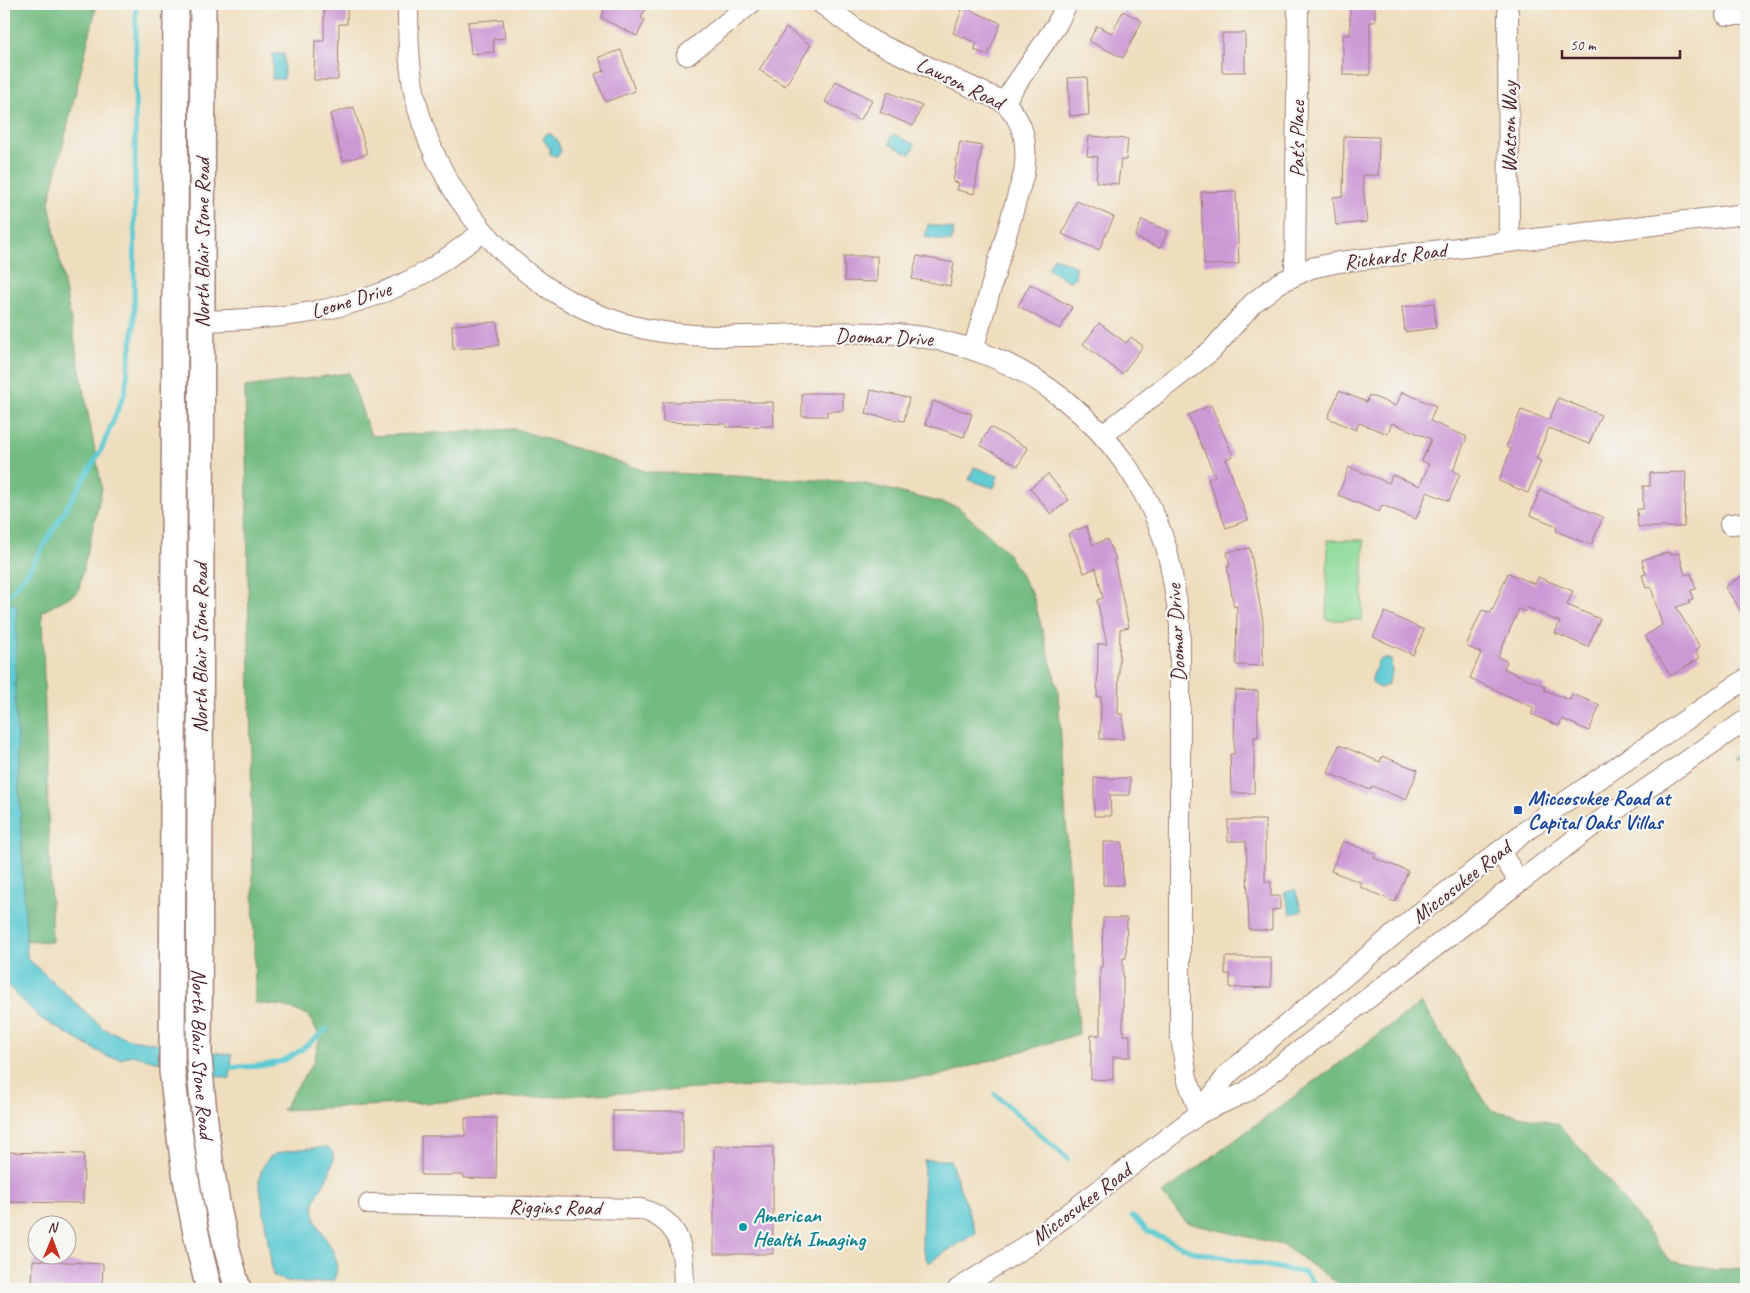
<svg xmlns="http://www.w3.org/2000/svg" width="1750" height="1293" font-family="Caveat,sans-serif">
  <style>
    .green { fill: #8ddb99; stroke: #6c7d62 }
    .forest { fill: #72bb81; stroke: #5e6d56 }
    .water { fill: #5dcad3; stroke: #54747f }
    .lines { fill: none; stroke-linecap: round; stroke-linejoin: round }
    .stream { stroke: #5dcad3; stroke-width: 5 }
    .building { fill: #cc99d5 }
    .minor-casing { stroke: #9c7e74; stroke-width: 22 }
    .major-casing { stroke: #9c7e74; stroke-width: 28 }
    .minor { stroke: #fff; stroke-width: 20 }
    .major { stroke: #fff; stroke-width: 25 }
    .transit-dot { fill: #1a4fb4; stroke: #f6f6f2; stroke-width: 2 }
    .culture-dot { fill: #0f9aa8; stroke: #f6f6f2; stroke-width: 2 }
    .labels { text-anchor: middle; stroke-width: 4.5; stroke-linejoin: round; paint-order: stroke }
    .street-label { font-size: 21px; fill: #4a1f2b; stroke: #f6f6f2 }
    .transit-label { font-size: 21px; font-weight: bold; fill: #164399; stroke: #f6f6f2; text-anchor: start }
    .culture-label { font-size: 21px; font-weight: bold; fill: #0d838f; stroke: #f6f6f2; text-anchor: start }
  </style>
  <rect width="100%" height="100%" fill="#f6f6f2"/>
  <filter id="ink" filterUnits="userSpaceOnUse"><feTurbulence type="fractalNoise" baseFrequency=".02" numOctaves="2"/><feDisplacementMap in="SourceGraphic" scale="10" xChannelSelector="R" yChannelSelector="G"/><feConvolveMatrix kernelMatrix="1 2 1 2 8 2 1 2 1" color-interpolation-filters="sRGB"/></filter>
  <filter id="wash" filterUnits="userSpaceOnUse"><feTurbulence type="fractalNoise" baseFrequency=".0096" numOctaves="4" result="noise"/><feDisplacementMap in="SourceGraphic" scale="20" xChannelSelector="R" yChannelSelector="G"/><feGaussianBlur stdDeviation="1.12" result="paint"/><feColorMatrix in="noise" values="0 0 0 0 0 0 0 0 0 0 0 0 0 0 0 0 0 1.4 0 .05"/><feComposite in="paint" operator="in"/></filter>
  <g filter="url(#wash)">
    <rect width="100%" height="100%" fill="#efdebe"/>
    <polygon class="green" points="1328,540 1364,540 1362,620 1326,620"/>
    <g class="forest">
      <polygon points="4,4 97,4 49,202 102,489 78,592 42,612 52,942 4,939"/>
      <polygon points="349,373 371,436 516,429 648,472 858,482 958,507 1006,551 1033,595 1058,690 1079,1034 935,1077 282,1110 314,1061 320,1037 308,1015 283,1006 255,1003 245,387"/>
      <polygon points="1746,747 1746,767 1730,758"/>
      <polygon points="1421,1003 1491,1110 1558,1124 1604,1175 1670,1261 1716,1270 1746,1268 1746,1289 1346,1289 1283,1245 1187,1223 1162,1194"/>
    </g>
    <g class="water">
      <polygon points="273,54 284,54 284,79 272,79"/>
      <polygon points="546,134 551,134 557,140 561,151 557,157 550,154 550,149 543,139"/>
      <polygon points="894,134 915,145 910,154 889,144 891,136"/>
      <polygon points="928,224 954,229 951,242 925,237"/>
      <polygon points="1054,257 1076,267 1075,278 1069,281 1048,269"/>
      <polygon points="974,467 998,476 994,488 969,480"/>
      <polygon points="4,602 17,605 15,698 27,958 104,1029 130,1039 232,1055 230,1079 131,1055 121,1059 108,1057 40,1018 4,982 4,911 6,908 4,893"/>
      <polygon points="1385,658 1391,660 1392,673 1387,685 1380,688 1372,683 1372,678 1378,661"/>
      <polygon points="1295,889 1302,911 1291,914 1284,893"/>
      <path d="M 328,1147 C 345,1159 316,1191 314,1204 C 309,1233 347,1247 334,1280 C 312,1284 293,1285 273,1276 L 259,1180 C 261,1172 263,1164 269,1158 C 277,1149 315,1148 328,1147 Z"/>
      <polygon points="924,1160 950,1160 976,1233 928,1263 922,1246"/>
    </g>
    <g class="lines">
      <g class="stream">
        <polyline points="4,601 28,572 101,450 125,392 134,324 136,4"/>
        <path d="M 231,1067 C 283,1067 288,1061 327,1029"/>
        <polyline points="995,1094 1068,1159"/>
        <polyline points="1132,1216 1149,1232 1195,1252 1305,1273 1318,1289"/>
      </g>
    </g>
    <g id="blocks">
      <g class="building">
        <polygon points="324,4 347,4 347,24 339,24 338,80 314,80 315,41 324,41"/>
        <polygon points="606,4 648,4 641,18 645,20 637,36 601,18"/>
        <polygon points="1350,4 1375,4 1375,22 1370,22 1370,75 1343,75 1343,35 1350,35"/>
        <polygon points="963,7 1001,23 988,55 974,50 977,43 953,33"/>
        <polygon points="1123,11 1142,21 1123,58 1089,41 1097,26 1112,33"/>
        <polygon points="503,19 505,38 493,39 494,52 471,54 468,22"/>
        <polygon points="786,28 811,45 785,86 759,70"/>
        <rect x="1222" y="33" width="23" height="39"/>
        <polygon points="621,50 635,91 605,102 595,74 604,71 599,57"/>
        <polygon points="1087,77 1089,115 1070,116 1068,78"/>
        <polygon points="836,81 872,100 860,121 825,102"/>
        <polygon points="888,92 922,106 913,126 880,112"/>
        <polygon points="354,107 367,154 343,161 330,114"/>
        <polygon points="1089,136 1128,139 1126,160 1121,160 1118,184 1096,182 1098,157 1087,156"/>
        <polygon points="1344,136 1379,137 1378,175 1362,175 1367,222 1336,225 1333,197 1343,196"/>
        <polygon points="960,142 982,146 974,194 957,190 959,183 953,182"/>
        <polygon points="1236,191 1239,264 1204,265 1201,192"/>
        <polygon points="1077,201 1114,217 1099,250 1062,234"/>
        <polygon points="1142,220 1168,231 1160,248 1135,237"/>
        <polygon points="844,256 877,256 877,282 845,281"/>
        <polygon points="917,256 954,263 950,286 912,279"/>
        <polygon points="1030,284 1072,307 1060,329 1018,306"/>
        <polygon points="1434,303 1436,328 1405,332 1402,307"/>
        <polygon points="497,322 499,345 453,349 452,325"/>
        <polygon points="1099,323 1126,343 1131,337 1143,346 1122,374 1083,344"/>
        <polygon points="871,390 909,398 904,421 866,414"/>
        <polygon points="1339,391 1367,402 1369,395 1396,406 1402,392 1436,406 1430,421 1467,437 1453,471 1460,474 1449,501 1427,492 1416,519 1382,505 1379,512 1338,495 1349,467 1389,483 1392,475 1420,486 1429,464 1422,461 1431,439 1392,423 1388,434 1359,423 1356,430 1328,418"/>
        <polygon points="802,393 843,393 843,411 827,411 827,416 802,416"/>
        <polygon points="1558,398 1601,415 1589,444 1549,428 1536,459 1541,461 1528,493 1499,481 1511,449 1506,447 1521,410 1549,420"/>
        <polygon points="933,401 972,414 964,437 925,424"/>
        <polygon points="663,402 773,402 774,426 726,427 726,424 663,422"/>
        <polygon points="1211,405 1233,456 1226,459 1248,520 1226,528 1208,479 1215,476 1188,415"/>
        <polygon points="990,427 1028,448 1018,466 980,445"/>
        <polygon points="1686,472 1684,527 1638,527 1637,509 1643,509 1643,486 1650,486 1650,473"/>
        <polygon points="1048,474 1069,500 1051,514 1030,488"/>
        <polygon points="1540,490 1603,517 1591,545 1556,531 1557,526 1530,515"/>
        <polygon points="1086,526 1093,545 1107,539 1116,559 1114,560 1129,627 1120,629 1118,714 1123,714 1123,739 1100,739 1101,697 1097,697 1098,644 1107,644 1097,600 1103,598 1096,568 1084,573 1068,534"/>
        <polygon points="1250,548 1263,622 1263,666 1236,665 1237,606 1234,607 1227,567 1230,566 1227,552"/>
        <polygon points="1669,552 1670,555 1679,553 1685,575 1691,573 1696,589 1691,590 1693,599 1689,600 1690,603 1676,607 1700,647 1695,650 1700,658 1671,676 1645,636 1662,625 1651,587 1646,588 1642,575 1646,574 1642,560"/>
        <polygon points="1508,573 1535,584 1538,577 1573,591 1567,605 1600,619 1588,647 1555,633 1560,622 1526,607 1525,612 1519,609 1498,657 1507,661 1504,669 1545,686 1544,690 1570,700 1572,694 1600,705 1589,731 1562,719 1559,726 1531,714 1534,708 1470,678 1481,653 1466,646 1482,610 1491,613"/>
        <polygon points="1746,573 1746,618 1725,587"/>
        <polygon points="1385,612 1424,630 1413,655 1373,637"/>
        <polygon points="1235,690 1258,691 1258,737 1254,737 1254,793 1231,793 1230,754 1234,754"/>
        <polygon points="1339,745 1380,762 1382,756 1418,770 1406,800 1372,786 1370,790 1328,773"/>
        <polygon points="1094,778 1130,778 1130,795 1110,795 1111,816 1094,816"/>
        <polygon points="1228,820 1265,820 1265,882 1271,882 1271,896 1280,896 1280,909 1272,910 1272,930 1249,930 1246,841 1228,841"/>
        <polygon points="1343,841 1376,854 1374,858 1408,871 1395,902 1360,887 1362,883 1331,871"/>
        <polygon points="1103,842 1122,842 1123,885 1103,885"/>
        <polygon points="1103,918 1127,918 1126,958 1123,958 1123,1035 1130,1035 1130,1057 1113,1057 1113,1080 1091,1079 1091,1035 1100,1035 1100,967 1102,967"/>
        <polygon points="1225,957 1271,957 1271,987 1230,988 1230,974 1225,974"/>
        <rect x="613" y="1111" width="70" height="41"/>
        <polygon points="465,1118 497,1118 496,1179 464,1178 464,1175 421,1175 421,1136 465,1136"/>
        <polygon points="714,1146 773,1147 773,1254 714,1254"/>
        <polygon points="4,1152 84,1154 83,1203 4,1202"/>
        <polygon points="33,1260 103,1264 102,1289 32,1289"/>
      </g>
    </g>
  </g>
  <g filter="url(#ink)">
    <use href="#blocks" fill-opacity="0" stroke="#9c7e74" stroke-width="1"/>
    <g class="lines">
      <g class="minor-casing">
        <g id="minor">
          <path d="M 408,4 C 408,44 409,84 422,122 C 456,228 551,317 663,332 C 740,343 819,328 897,334 C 1019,343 1130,428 1166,547 C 1173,573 1176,599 1180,625 L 1180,1031 L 1187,1078 L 1200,1113"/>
          <path d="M 822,4 L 872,41 L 1004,102 C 1025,122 1028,145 1024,173 L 973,350"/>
          <polyline points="1508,12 1509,242"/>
          <polyline points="1726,15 1746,15"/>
          <polyline points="687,55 750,4"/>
          <polyline points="1004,102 1057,24 1067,4"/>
          <polyline points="1295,274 1298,4"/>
          <path d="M 202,321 C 281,319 353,313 424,273 C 445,261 464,245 483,232"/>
          <polyline points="1103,435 1212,350 1253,303 1279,283 1311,268 1339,262 1746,214"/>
          <polyline points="1730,524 1746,523"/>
          <polyline points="1500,852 1519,881"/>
          <polyline points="1200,1113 1228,1074 1416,916 1553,810 1746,679"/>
          <path d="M 369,1204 L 641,1209 C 684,1222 683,1251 684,1289"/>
          <polyline points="958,1289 1025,1247 1200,1113 1246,1092 1587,830 1746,720"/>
        </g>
      </g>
      <g class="major-casing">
        <g id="major">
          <path d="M 176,4 L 172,1070 C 180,1145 190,1217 209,1289"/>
          <path id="s1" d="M 203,4 L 199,1057 C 205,1136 215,1213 238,1289"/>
        </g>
      </g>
      <use href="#minor" class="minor"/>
      <use href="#major" class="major"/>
    </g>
  </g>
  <rect class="transit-dot" x="1513" y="805" width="10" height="10" rx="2.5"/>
  <circle class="culture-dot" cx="743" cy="1227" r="5"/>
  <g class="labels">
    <g class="street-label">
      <text transform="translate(960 83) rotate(26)" y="7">Lawson Road</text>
      <text transform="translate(1509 127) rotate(-90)" y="7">Watson Way</text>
      <text transform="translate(1297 139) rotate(-90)" y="7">Pat's Place</text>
      <text transform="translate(202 243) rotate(-90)" y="7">North Blair Stone Road</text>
      <text transform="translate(1395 256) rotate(-7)" y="7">Rickards Road</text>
      <text transform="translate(351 300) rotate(-17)" y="7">Leone Drive</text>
      <text transform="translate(884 337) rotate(2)" y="7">Doomar Drive</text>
      <text transform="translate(1176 633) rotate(-93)" y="7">Doomar Drive</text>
      <text transform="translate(200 648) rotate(-90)" y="7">North Blair Stone Road</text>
      <text transform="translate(1461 882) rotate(-38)" y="7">Miccosukee Road</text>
      <text dy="7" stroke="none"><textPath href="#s1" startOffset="1050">North Blair Stone Road</textPath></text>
      <text transform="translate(1081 1204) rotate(-37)" y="7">Miccosukee Road</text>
      <text transform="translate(555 1207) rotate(1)" y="7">Riggins Road</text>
    </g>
    <g class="transit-label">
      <text x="1528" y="805">Miccosukee Road at<tspan x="1528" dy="24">Capital Oaks Villas</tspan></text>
    </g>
    <g class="culture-label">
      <text x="753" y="1222">American<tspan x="753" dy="24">Health Imaging</tspan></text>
    </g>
  </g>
  <rect width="1750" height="1293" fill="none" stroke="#f6f6f2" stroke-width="20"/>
  <g transform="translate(52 1240) rotate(1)"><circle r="24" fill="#f6f6f2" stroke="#b1a0a2"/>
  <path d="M0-4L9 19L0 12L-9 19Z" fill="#c8321e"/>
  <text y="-8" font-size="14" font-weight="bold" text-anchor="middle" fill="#4a1f2b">N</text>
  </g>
  <path d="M1562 50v8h118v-8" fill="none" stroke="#4a1f2b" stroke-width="2.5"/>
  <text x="1570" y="50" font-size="15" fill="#4a1f2b" stroke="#f6f6f2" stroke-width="4" paint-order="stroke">50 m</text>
</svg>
